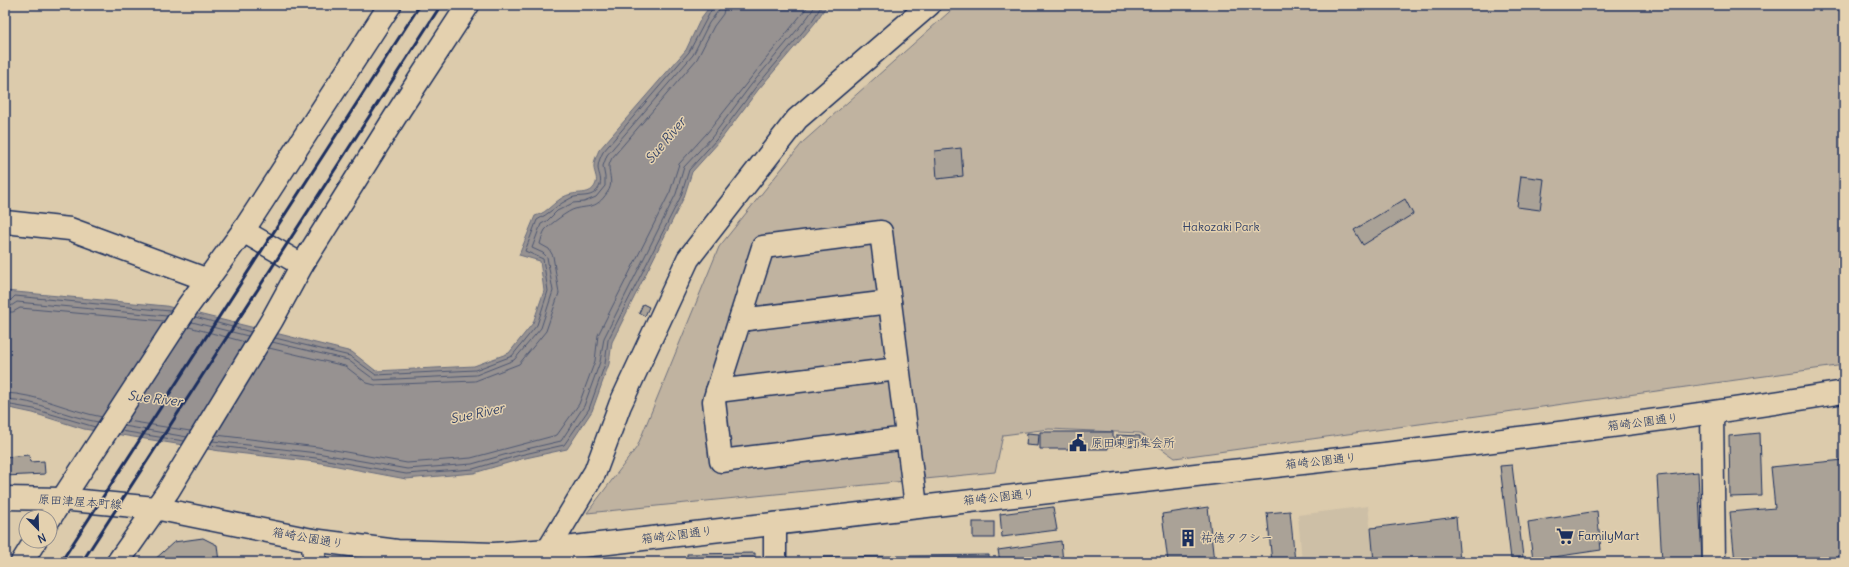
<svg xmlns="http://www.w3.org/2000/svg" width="1849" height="567" font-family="Delius,'Klee One',sans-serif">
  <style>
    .built { fill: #cdbfa6 }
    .green { fill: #c0b3a0; stroke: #6e717f }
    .water { fill: #979291; stroke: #656a7d }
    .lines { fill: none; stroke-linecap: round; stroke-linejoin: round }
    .shore { stroke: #4d5772; stroke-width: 1 }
    .building { fill: #aaa297; stroke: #1b2f5e }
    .minor-casing { stroke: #1b2f5e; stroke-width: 25 }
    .minor { stroke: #e4d1af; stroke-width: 22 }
    .rail { stroke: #1b2f5e; stroke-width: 3 }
    .labels { text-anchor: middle; stroke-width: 3; stroke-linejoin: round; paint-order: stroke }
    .park-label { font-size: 12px; fill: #344368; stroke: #e4d1af }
    .street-label { font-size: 12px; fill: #1b2f5e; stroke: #e4d1af }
    .poi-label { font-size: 12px; fill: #1b2f5e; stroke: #e4d1af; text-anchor: start }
    .water-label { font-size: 13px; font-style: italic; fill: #344368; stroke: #e4d1af }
  </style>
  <rect width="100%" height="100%" fill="#dccbac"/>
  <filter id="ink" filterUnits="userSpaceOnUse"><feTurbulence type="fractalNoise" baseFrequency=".025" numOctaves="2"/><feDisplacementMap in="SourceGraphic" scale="8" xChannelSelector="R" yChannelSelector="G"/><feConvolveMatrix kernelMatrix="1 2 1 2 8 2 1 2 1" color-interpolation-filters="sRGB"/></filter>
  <g filter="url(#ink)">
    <polygon class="built" points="1368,506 1374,562 1302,562 1298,515"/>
    <polygon class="green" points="957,5 1844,5 1844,365 1175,458 1140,433 1049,429 1003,435 995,472 587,513 637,447 719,247 803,142"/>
    <path class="water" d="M 711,5 L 827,5 L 815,23 L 758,90 L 719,142 L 692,172 L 684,197 L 612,342 L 609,364 L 592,411 L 567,449 L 521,459 L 474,473 L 406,479 L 316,462 L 220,451 L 84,429 L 33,413 L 5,407 L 5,297 L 9,297 L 5,291 L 166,306 L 352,352 L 376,371 L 474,366 L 509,353 L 533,323 L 544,291 L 540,261 L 519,255 L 535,216 C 549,213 557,196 572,194 C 581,192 592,195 596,183 C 598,177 593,171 594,165 C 594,160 597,155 599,150 L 686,50 L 701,18 Z"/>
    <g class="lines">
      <g class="shore">
        <polyline points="5,301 10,301 15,296 170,311"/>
        <polyline points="5,306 11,306 17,302 167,316"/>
        <polyline points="5,312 13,312 20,308 164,321"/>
        <polyline points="195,317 251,332"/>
        <polyline points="192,322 248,336"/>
        <polyline points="189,327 245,342"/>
        <path d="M 275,338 L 350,356 L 376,375 L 475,370 L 512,356 L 537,325 L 548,291 L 543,259 L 525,251 L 537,220 C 549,214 558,204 571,198 C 581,194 594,200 600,185 C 602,178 598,173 598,167 C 598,162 601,156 603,152 L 689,52 L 714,5"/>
        <polyline points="272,342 348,360 375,380 476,375 514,360 541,328 553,291 547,257 543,253 532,248 541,224 547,221 557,211 573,203 584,202 596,197 605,186 605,177 603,166 607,155 693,55 709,23 718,11 719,5"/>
        <path d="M 269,348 L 345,366 L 367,383 L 375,385 L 475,381 L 519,364 L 546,331 L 559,293 L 553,256 L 549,249 L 540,244 C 541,240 543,233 545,230 C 549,225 569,210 575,209 C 591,205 596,209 607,193 C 614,184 609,176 609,166 C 609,164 611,160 612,158 L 697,59 L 714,26 L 723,14 L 725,5"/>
        <path d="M 5,393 C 38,394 69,411 102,417"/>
        <path d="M 5,399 C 37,400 67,417 98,422"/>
        <polyline points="5,404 34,409 95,427"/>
        <polyline points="128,421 190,431"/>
        <polyline points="124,426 187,437"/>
        <polyline points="121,431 184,441"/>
        <polyline points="216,435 318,447 407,463 471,458 557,435 579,404 595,361 598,335 670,192 679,164 707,133 809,5"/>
        <polyline points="213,441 317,453 407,469 472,464 518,451 561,441 584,406 600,362 604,338 676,194 684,167 712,137 751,85 807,18 816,5"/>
        <polyline points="210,445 316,458 406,474 473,469 520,455 564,445 589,409 605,364 608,340 681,196 689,170 716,140 755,88 812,21 822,5"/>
      </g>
    </g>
    <g class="building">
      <polygon points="961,148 963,176 937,179 935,151"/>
      <polygon points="1521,176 1544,179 1540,210 1517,207"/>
      <polygon points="1405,199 1413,214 1363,245 1354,230"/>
      <polygon points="643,304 649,307 645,316 639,313"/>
      <polygon points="1040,432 1113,432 1113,439 1116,439 1116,446 1108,446 1108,449 1040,449"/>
      <polygon points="1027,433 1039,434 1038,446 1026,445"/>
      <polygon points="1760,433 1762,496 1730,497 1729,436"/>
      <polygon points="1117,435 1140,436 1140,446 1116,445"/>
      <polygon points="29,455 30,462 44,461 45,474 5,476 5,457"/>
      <polygon points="1844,460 1844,562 1735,562 1730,512 1775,508 1771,467"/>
      <polygon points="1512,465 1523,557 1511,559 1500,466"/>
      <polygon points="1698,472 1702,562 1662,562 1657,476"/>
      <polygon points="1053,507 1057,530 1002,537 1000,514"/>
      <polygon points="1208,507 1214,562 1168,562 1162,514"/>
      <polygon points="1290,511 1295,562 1272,562 1267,513"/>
      <polygon points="1597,511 1601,550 1533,560 1528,522"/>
      <polygon points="1456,517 1460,562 1374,562 1371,528"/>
      <rect x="973" y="522" width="21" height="16"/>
      <polygon points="203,538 217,545 219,562 152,562 174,542"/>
      <polygon points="1061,541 1063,562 1000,562 998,550"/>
      <polygon points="755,553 755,562 687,562 687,554"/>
      <polygon points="989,555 989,562 823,562 823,557"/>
    </g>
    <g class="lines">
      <g class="minor-casing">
        <g id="minor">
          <polyline points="5,222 70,229 208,280"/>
          <polyline points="243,231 302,265"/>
          <polyline points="740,320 890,302"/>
          <polyline points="717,391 898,369"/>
          <polyline points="1712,413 1714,562"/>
          <polyline points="907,438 721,461 714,401 763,247 881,232 916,506"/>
          <path d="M 5,498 L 61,499 L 155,508 L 312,540 L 397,551 L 494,554 L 548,550 C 769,523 991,498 1213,473 C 1424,450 1635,426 1844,392"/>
          <polyline points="50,518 188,306 243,231 390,5"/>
          <polyline points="775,524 775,562"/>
          <polyline points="312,540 315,562"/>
          <polyline points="548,550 595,472 620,405 688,259 797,119 929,5"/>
          <polyline points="22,562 35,541"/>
          <polyline points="118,562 168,491 272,320 302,265 400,109 468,5"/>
        </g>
      </g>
      <use href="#minor" class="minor"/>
      <g class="rail">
        <polyline points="61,562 420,5"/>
        <polyline points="82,562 441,5"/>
      </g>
    </g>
  </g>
  <defs>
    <g id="civic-bare" transform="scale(1.38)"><path d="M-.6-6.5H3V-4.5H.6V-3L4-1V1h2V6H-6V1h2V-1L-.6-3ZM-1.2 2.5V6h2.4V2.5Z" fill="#1b2f5e" stroke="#e4d1af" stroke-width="2.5" paint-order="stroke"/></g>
    <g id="supermarket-bare" transform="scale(1.38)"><path d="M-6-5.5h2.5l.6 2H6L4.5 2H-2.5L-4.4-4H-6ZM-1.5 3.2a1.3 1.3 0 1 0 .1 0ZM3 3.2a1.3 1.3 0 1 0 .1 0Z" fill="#1b2f5e" stroke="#e4d1af" stroke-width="2.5" paint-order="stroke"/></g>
    <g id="building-bare" transform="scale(1.38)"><path d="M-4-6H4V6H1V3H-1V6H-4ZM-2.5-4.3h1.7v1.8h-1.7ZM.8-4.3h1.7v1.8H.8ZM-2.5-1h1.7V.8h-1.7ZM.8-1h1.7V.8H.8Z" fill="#1b2f5e" stroke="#e4d1af" stroke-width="2.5" paint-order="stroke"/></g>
  </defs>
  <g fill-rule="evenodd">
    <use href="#civic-bare" x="1078" y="443"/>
    <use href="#supermarket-bare" x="1565" y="536"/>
    <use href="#building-bare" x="1188" y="538"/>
  </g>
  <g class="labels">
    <g class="park-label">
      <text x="1221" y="231">Hakozaki Park</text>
    </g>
    <g class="street-label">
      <text transform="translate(1643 422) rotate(-7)" y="4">箱崎公園通り</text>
      <text transform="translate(1321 461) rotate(-6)" y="4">箱崎公園通り</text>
      <text transform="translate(999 497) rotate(-6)" y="4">箱崎公園通り</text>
      <text transform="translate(80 502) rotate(4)" y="4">原田津屋本町線</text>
      <text transform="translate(677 535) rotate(-7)" y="4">箱崎公園通り</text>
      <text transform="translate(308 538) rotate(10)" y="4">箱崎公園通り</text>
    </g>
    <g class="poi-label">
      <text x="1091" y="447">原田東町集会所</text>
      <text x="1578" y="540">FamilyMart</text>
      <text x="1201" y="542">祐徳タクシー</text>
    </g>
    <g class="water-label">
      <text transform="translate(665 140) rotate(-50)" y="5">Sue River</text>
      <text transform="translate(155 398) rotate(7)" y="5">Sue River</text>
      <text transform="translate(477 413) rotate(-12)" y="5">Sue River</text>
    </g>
  </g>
  <rect width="1849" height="567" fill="none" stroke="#e4d1af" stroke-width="20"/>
  <rect x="10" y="10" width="1829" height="547" fill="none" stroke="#1b2f5e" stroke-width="1.5" filter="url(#ink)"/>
  <g transform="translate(38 529) rotate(157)"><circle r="19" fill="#e4d1af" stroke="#94908f"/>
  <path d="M0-3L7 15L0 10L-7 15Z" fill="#1b2f5e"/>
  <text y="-6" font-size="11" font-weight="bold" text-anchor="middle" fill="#1b2f5e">N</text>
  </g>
</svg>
